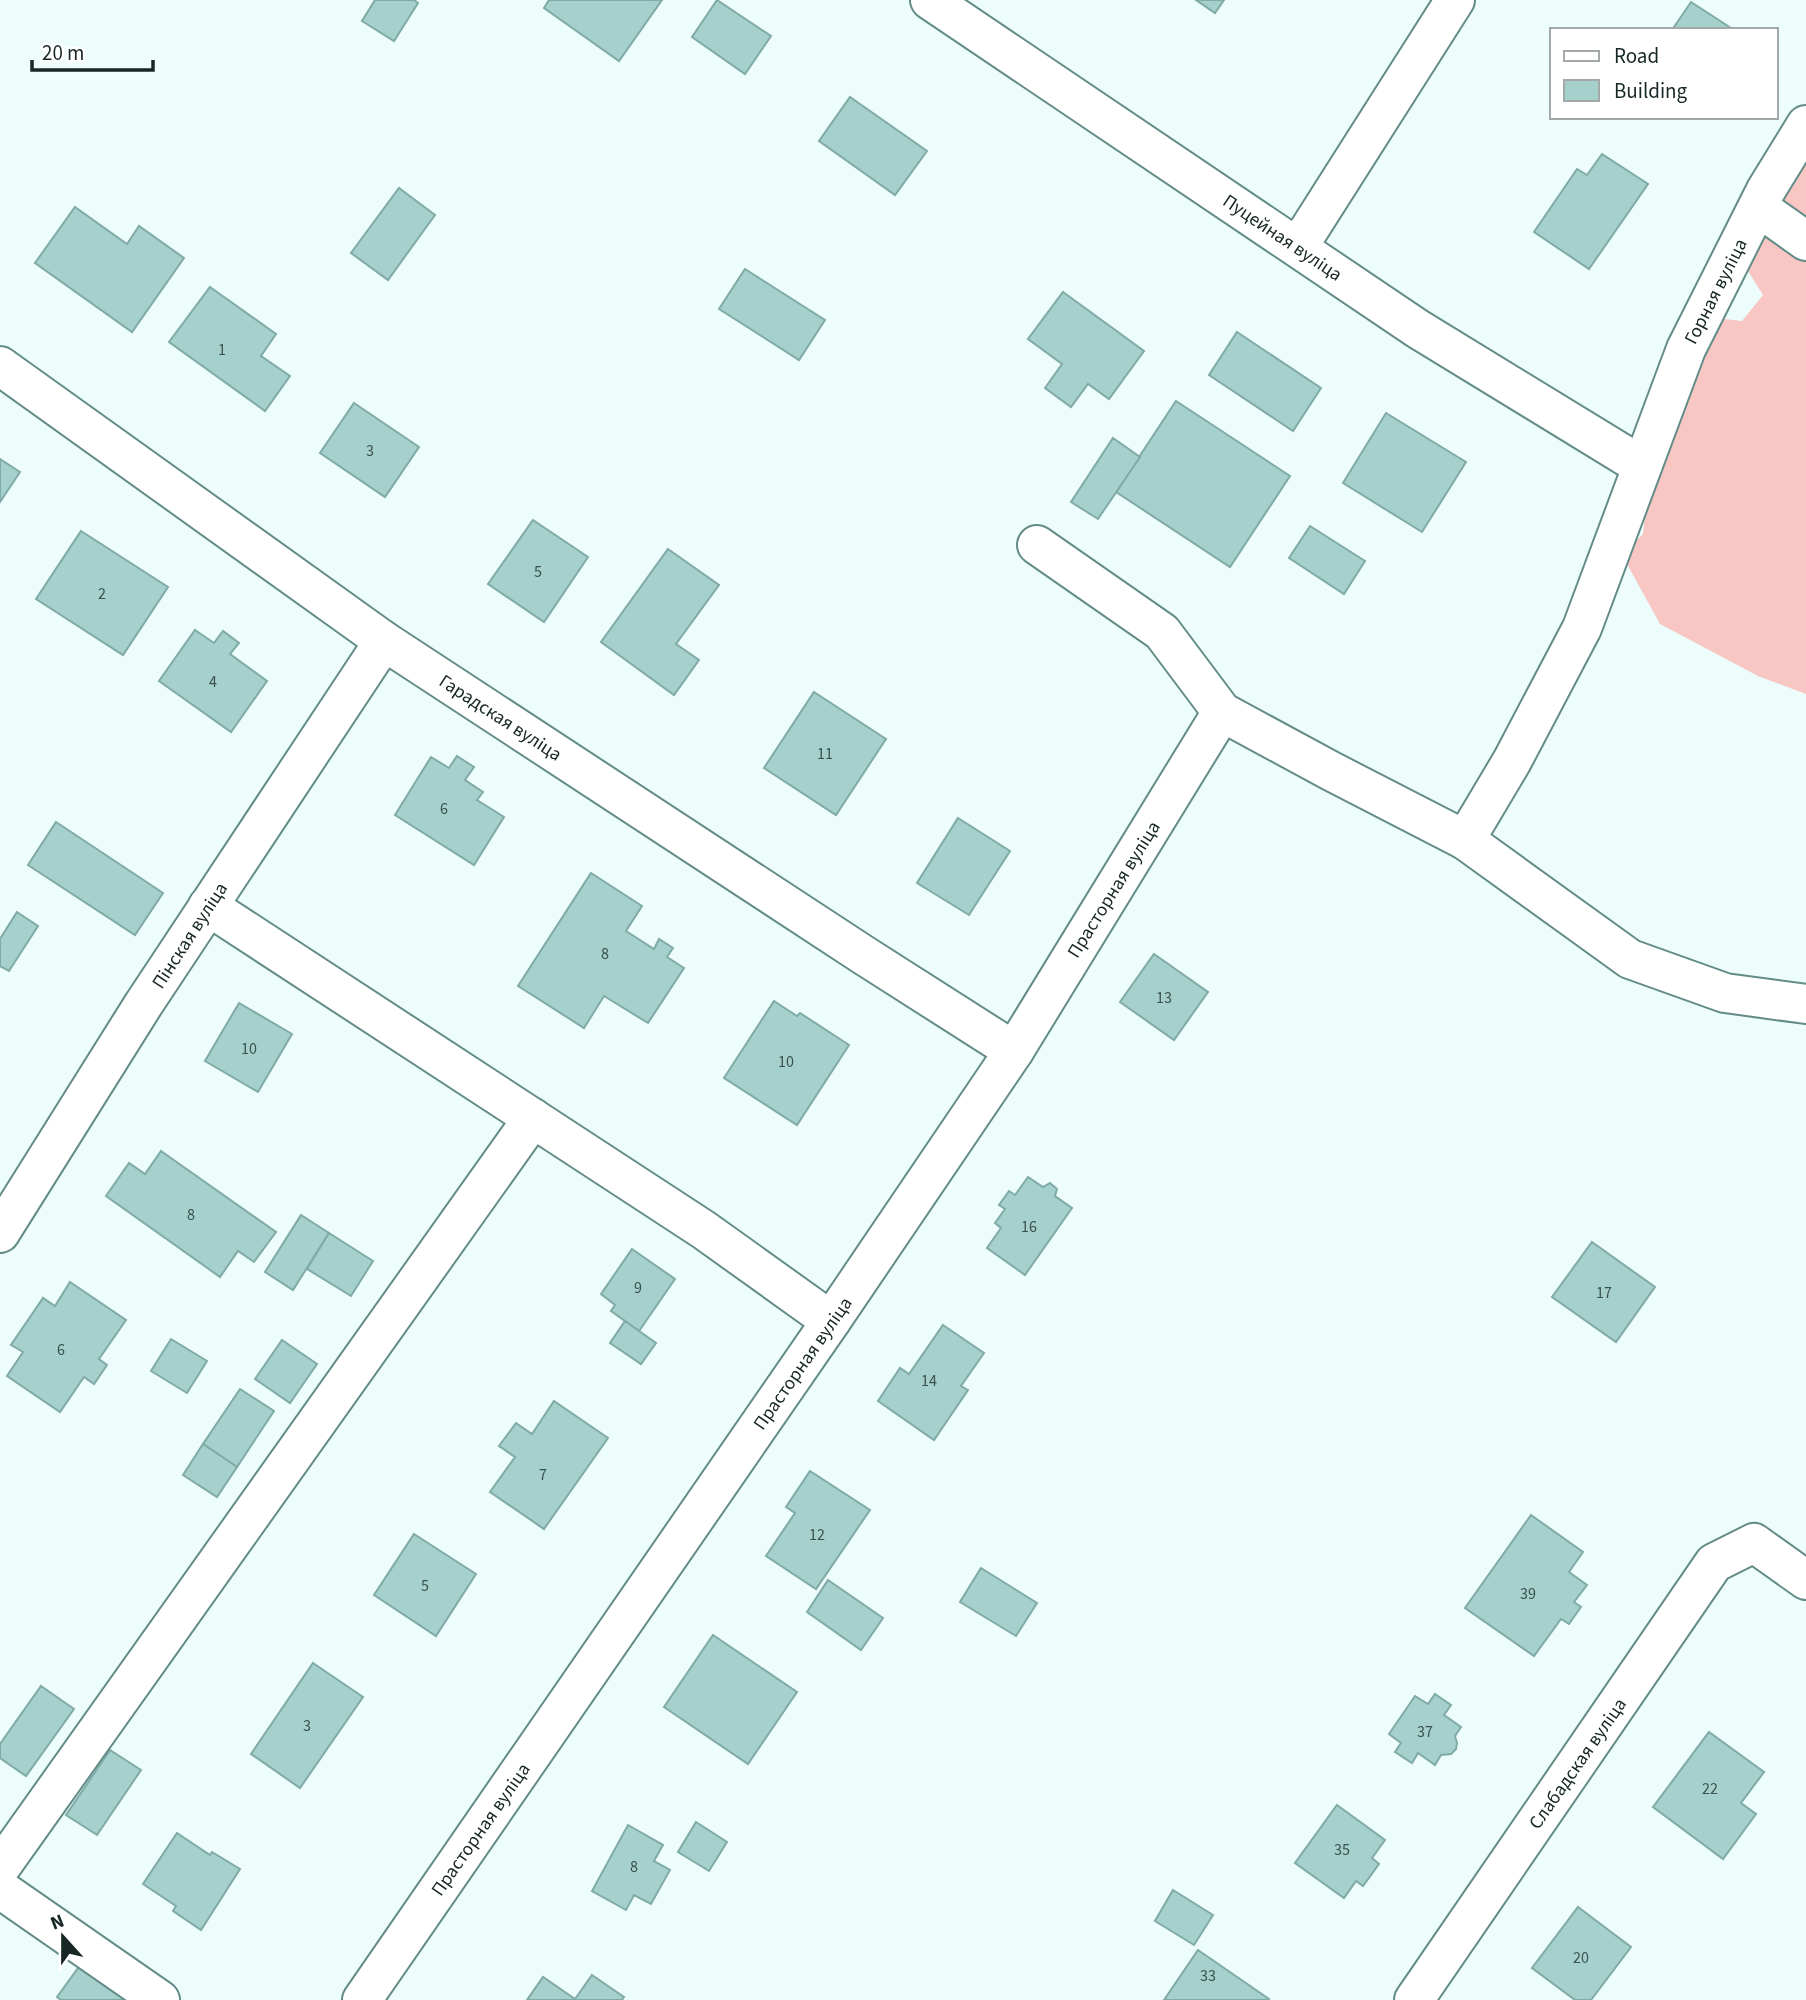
<svg xmlns="http://www.w3.org/2000/svg" width="1806" height="2000" font-family="'Source Sans 3',sans-serif">
  <style>
    .grass { fill: #f9c7c3 }
    .building { fill: #a5d0cc; stroke: #80aaa6; stroke-width: 2 }
    .lines { fill: none; stroke-linecap: round; stroke-linejoin: round }
    .minor-casing { stroke: #638c89; stroke-width: 42 }
    .minor { stroke: #fff; stroke-width: 38 }
    .labels { text-anchor: middle; stroke-width: 6; stroke-linejoin: round; paint-order: stroke }
    .number-label { font-size: 16px; fill: #3a514f }
    .street-label { font-size: 19px; fill: #162725; stroke: #fff }
  </style>
  <rect width="100%" height="100%" fill="#ecfdfb"/>
  <g class="grass">
    <polygon points="1806,153 1806,232 1781,215 1787,184"/>
    <polygon points="1760,222 1806,251 1806,694 1758,676 1660,624 1622,555 1643,534 1648,486 1707,317 1742,321 1763,295 1741,260"/>
  </g>
  <g class="building">
    <polygon points="375,0 414,0 418,3 394,41 362,21"/>
    <polygon points="549,0 662,0 619,61 544,8"/>
    <polygon points="717,0 771,36 745,74 692,37"/>
    <polygon points="1196,0 1224,0 1215,13"/>
    <polygon points="1691,2 1734,30 1672,30"/>
    <polygon points="850,97 927,151 895,195 819,141"/>
    <polygon points="1602,154 1648,184 1589,269 1534,232 1577,169 1587,175"/>
    <polygon points="399,188 435,215 388,280 351,253"/>
    <polygon points="75,207 127,244 139,226 184,258 132,332 35,263"/>
    <polygon points="745,269 825,320 799,360 719,309"/>
    <polygon points="210,287 276,334 261,356 290,376 265,411 169,342"/>
    <polygon points="1063,292 1144,351 1109,399 1088,384 1071,407 1045,388 1062,364 1028,339"/>
    <polygon points="1237,332 1321,388 1293,431 1209,375"/>
    <polygon points="1176,401 1290,476 1230,567 1116,492"/>
    <polygon points="354,403 419,447 385,497 320,453"/>
    <polygon points="1386,413 1466,462 1422,532 1343,483"/>
    <polygon points="1113,438 1140,457 1098,519 1071,502"/>
    <polygon points="0,459 20,472 0,502"/>
    <polygon points="533,520 588,557 544,622 488,584"/>
    <polygon points="1310,526 1365,561 1344,594 1289,558"/>
    <polygon points="81,531 168,587 123,655 36,599"/>
    <polygon points="668,549 719,585 676,644 699,660 674,695 601,642"/>
    <polygon points="195,630 214,643 223,631 239,643 230,654 267,681 231,732 159,681"/>
    <polygon points="814,692 886,739 836,815 764,768"/>
    <polygon points="457,756 474,767 465,780 483,792 477,800 504,817 474,865 395,815 431,757 449,768"/>
    <polygon points="958,818 1010,851 969,915 917,883"/>
    <polygon points="56,822 163,893 135,935 28,865"/>
    <polygon points="591,873 642,906 626,931 654,949 659,939 673,948 667,957 684,968 648,1023 604,996 584,1028 518,986"/>
    <polygon points="17,912 38,926 9,971 0,966 0,939"/>
    <polygon points="1154,954 1208,992 1174,1040 1120,1002"/>
    <polygon points="774,1001 797,1016 800,1013 849,1045 797,1125 724,1078"/>
    <polygon points="239,1003 292,1034 258,1092 205,1061"/>
    <polygon points="161,1151 276,1232 254,1262 238,1251 220,1277 106,1196 129,1163 145,1174"/>
    <polygon points="1028,1177 1043,1187 1050,1183 1057,1189 1055,1196 1072,1208 1025,1275 987,1248 1001,1228 995,1223 1005,1209 999,1205 1009,1191 1015,1195"/>
    <polygon points="301,1215 329,1233 293,1290 265,1272"/>
    <polygon points="329,1233 373,1261 351,1296 307,1269"/>
    <polygon points="1592,1242 1655,1287 1616,1342 1552,1297"/>
    <polygon points="632,1249 675,1279 639,1331 611,1311 615,1305 601,1294"/>
    <polygon points="70,1282 126,1320 99,1359 107,1365 94,1384 84,1377 60,1412 7,1376 23,1352 11,1345 43,1298 55,1306"/>
    <polygon points="625,1321 656,1343 641,1364 610,1343"/>
    <polygon points="943,1325 984,1353 961,1386 968,1390 934,1440 878,1401 900,1368 909,1374"/>
    <polygon points="171,1339 207,1361 187,1393 151,1371"/>
    <polygon points="282,1340 317,1364 290,1403 255,1379"/>
    <polygon points="240,1389 274,1411 237,1467 203,1444"/>
    <polygon points="554,1401 608,1438 544,1529 490,1492 515,1457 499,1446 516,1423 532,1434"/>
    <polygon points="203,1444 237,1467 217,1497 183,1475"/>
    <polygon points="810,1471 870,1510 816,1589 766,1556 795,1513 786,1507"/>
    <polygon points="1531,1515 1583,1552 1569,1572 1587,1585 1574,1602 1581,1607 1569,1624 1561,1619 1534,1656 1465,1608"/>
    <polygon points="414,1534 476,1574 436,1636 374,1595"/>
    <polygon points="981,1568 1037,1603 1016,1636 960,1602"/>
    <polygon points="828,1580 883,1618 861,1650 807,1612"/>
    <polygon points="713,1635 797,1692 748,1764 664,1707"/>
    <polygon points="313,1663 363,1697 300,1788 251,1754"/>
    <polygon points="41,1686 74,1709 26,1776 0,1758 0,1744"/>
    <polygon points="1435,1694 1451,1705 1444,1715 1461,1727 1455,1736 1457,1743 1456,1749 1451,1754 1441,1755 1435,1765 1418,1753 1412,1763 1395,1752 1401,1743 1389,1734 1415,1696 1428,1704"/>
    <polygon points="1709,1732 1764,1772 1741,1803 1756,1814 1723,1859 1653,1807"/>
    <polygon points="110,1750 141,1770 97,1835 66,1815"/>
    <polygon points="1337,1805 1385,1840 1372,1858 1379,1864 1363,1886 1356,1881 1344,1898 1295,1863"/>
    <polygon points="696,1822 727,1842 709,1871 678,1852"/>
    <polygon points="628,1825 663,1845 654,1861 670,1870 651,1904 634,1895 626,1910 592,1891"/>
    <polygon points="177,1833 210,1855 212,1852 240,1869 201,1930 173,1911 176,1906 143,1884"/>
    <polygon points="1173,1890 1213,1915 1194,1945 1155,1921"/>
    <polygon points="1578,1907 1631,1947 1591,2000 1575,2000 1532,1968"/>
    <polygon points="1198,1950 1269,1999 1269,2000 1164,2000"/>
    <polygon points="81,1964 132,2000 61,2000 57,1997"/>
    <polygon points="592,1975 624,1997 622,2000 527,2000 543,1977 575,1999"/>
  </g>
  <g class="lines">
    <g class="minor-casing">
      <g id="minor">
        <polyline points="930,0 1418,329 1642,466"/>
        <polyline points="1758,207 1806,241"/>
        <polyline points="1298,247 1455,0"/>
        <polyline points="0,366 384,641 865,956 1014,1051"/>
        <polyline points="1037,545 1162,632 1222,712 1331,771 1465,840 1512,761 1582,628 1686,349 1766,190 1806,125"/>
        <polyline points="1465,840 1630,959 1725,993 1806,1004"/>
        <polyline points="208,906 704,1230 831,1321"/>
        <polyline points="0,1233 143,1005 384,641"/>
        <polyline points="0,1868 533,1118"/>
        <polyline points="0,1889 160,2000"/>
        <polyline points="362,2000 831,1321 1014,1051 1222,712"/>
        <polyline points="1414,2000 1714,1563 1754,1543 1806,1580"/>
      </g>
    </g>
    <use href="#minor" class="minor"/>
  </g>
  <g class="labels">
    <g class="number-label">
      <text x="222" y="355">1</text>
      <text x="370" y="456">3</text>
      <text x="538" y="577">5</text>
      <text x="102" y="599">2</text>
      <text x="213" y="687">4</text>
      <text x="825" y="759">11</text>
      <text x="444" y="814">6</text>
      <text x="605" y="959">8</text>
      <text x="1164" y="1003">13</text>
      <text x="249" y="1054">10</text>
      <text x="786" y="1067">10</text>
      <text x="191" y="1220">8</text>
      <text x="1029" y="1232">16</text>
      <text x="638" y="1293">9</text>
      <text x="1604" y="1298">17</text>
      <text x="61" y="1355">6</text>
      <text x="929" y="1386">14</text>
      <text x="543" y="1480">7</text>
      <text x="817" y="1540">12</text>
      <text x="425" y="1591">5</text>
      <text x="1528" y="1599">39</text>
      <text x="307" y="1731">3</text>
      <text x="1425" y="1737">37</text>
      <text x="1710" y="1794">22</text>
      <text x="1342" y="1855">35</text>
      <text x="634" y="1872">8</text>
      <text x="1581" y="1963">20</text>
      <text x="1208" y="1981">33</text>
    </g>
    <g class="street-label">
      <text transform="translate(1283 237) rotate(34)" y="7">Пуцейная вуліца</text>
      <text transform="translate(1715 291) rotate(-63)" y="7">Горная вуліца</text>
      <text transform="translate(501 717) rotate(33)" y="7">Гарадская вуліца</text>
      <text transform="translate(1113 889) rotate(-58)" y="7">Прасторная вуліца</text>
      <text transform="translate(189 935) rotate(-57)" y="7">Пінская вуліца</text>
      <text transform="translate(802 1363) rotate(-55)" y="7">Прасторная вуліца</text>
      <text transform="translate(1577 1763) rotate(-55)" y="7">Слабадская вуліца</text>
      <text transform="translate(480 1829) rotate(-55)" y="7">Прасторная вуліца</text>
    </g>
  </g>
  <rect x="1550" y="28" width="228" height="91" fill="#ffffff" stroke="#a2a9a8" stroke-width="2"/>
  <rect x="1564" y="51" width="35" height="10" fill="#ffffff" stroke="#a2a9a8" stroke-width="2"/>
  <text x="1614" y="63" font-size="21" fill="#162725">Road</text>
  <rect x="1564" y="80" width="35" height="21" fill="#a5d0cc" stroke="#a2a9a8" stroke-width="2"/>
  <text x="1614" y="98" font-size="21" fill="#162725">Building</text>
  <g transform="translate(63 1937) rotate(339)" stroke="#ffffff" stroke-width="5" paint-order="stroke">
  <path d="M0-5L12 26L0 18L-12 26Z" fill="#162725"/>
  <text y="-10" font-size="19" font-weight="bold" text-anchor="middle" fill="#162725">N</text>
  </g>
  <path d="M32 60v10h121v-10" fill="none" stroke="#162725" stroke-width="3.5"/>
  <text x="42" y="60" font-size="21" fill="#162725" stroke="#ffffff" stroke-width="5" paint-order="stroke">20 m</text>
</svg>
